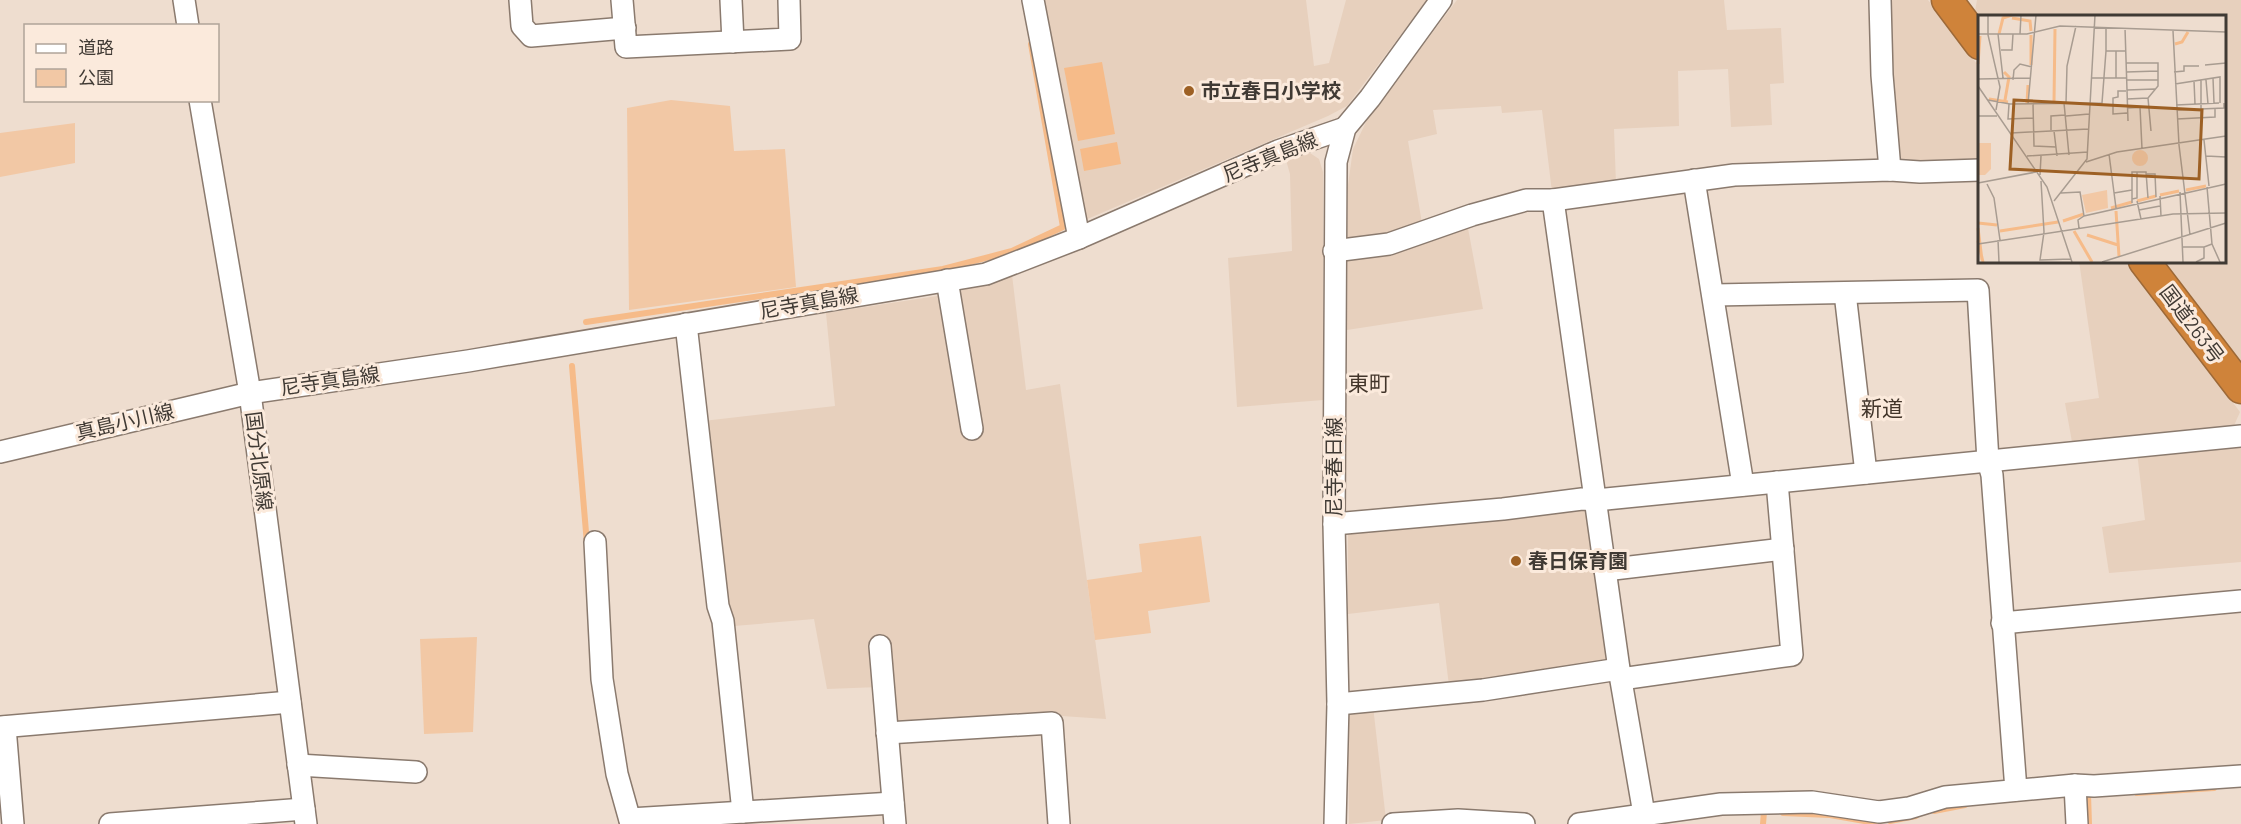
<svg xmlns="http://www.w3.org/2000/svg" width="2241" height="824" font-family="Barlow,'Noto Sans JP',sans-serif">
  <style>
    .built { fill: #e7d0bd }
    .green { fill: #f2c8a5 }
    .water { fill: #f6bb89 }
    .lines { fill: none; stroke-linecap: round; stroke-linejoin: round }
    .stream { stroke: #f6bb89; stroke-width: 6 }
    .minor-casing { stroke: #8a7a6e; stroke-width: 24 }
    .highway-casing { stroke: #9d6938; stroke-width: 33 }
    .minor { stroke: #fff; stroke-width: 21 }
    .highway { stroke: #cf833a; stroke-width: 30 }
    .poi-dot { fill: #9d6024; stroke: #fbeadc; stroke-width: 2 }
    .labels { text-anchor: middle; stroke-width: 6; stroke-linejoin: round; paint-order: stroke }
    .poi-label { font-size: 20px; font-weight: bold; fill: #403a34; stroke: #fbeadc; text-anchor: start }
    .street-label { font-size: 20px; fill: #403a34; stroke: #fbeadc }
    .neighbourhood-label { font-size: 21px; fill: #42352a; stroke: #fbeadc }
    .inset-river { fill: none; stroke: #f6bb89; stroke-width: 3 }
    .inset-road { fill: none; stroke: #a89c91; stroke-width: 1.5 }
    .view { fill: #9d6024; fill-opacity: 0.15; stroke: #9d6024; stroke-width: 3 }
    .inset-edge { fill: none; stroke: #403a34; stroke-width: 3 }
  </style>
  <rect width="100%" height="100%" fill="#eeddcf"/>
  <g class="built">
    <polygon points="1040,0 1306,0 1314,66 1329,63 1346,0 1427,0 1347,106 1328,116 1085,220"/>
    <polygon points="1457,0 1724,0 1727,30 1781,28 1784,83 1770,84 1772,125 1731,127 1728,69 1678,71 1679,126 1614,129 1616,184 1552,192 1542,110 1502,113 1501,106 1433,110 1437,134 1408,141 1423,229 1465,212 1483,309 1347,330 1348,185 1353,149 1367,120"/>
    <polygon points="1875,0 1928,0 1980,68 1980,226 1977,165 1884,166"/>
    <polygon points="1977,0 2241,0 2241,363 2164,261 2224,261 2224,16 1980,18 1975,11"/>
    <polygon points="1310,153 1319,159 1323,172 1323,400 1237,407 1228,258 1292,251 1290,174 1286,160"/>
    <polygon points="2079,261 2126,261 2240,412 2232,430 2072,442 2065,403 2099,398"/>
    <polygon points="1012,275 1026,390 1060,384 1106,719 1047,715 882,725 879,687 827,689 814,619 734,626 724,603 703,421 835,406 826,313 950,294"/>
    <polygon points="2241,446 2241,562 2109,573 2102,527 2145,520 2137,452"/>
    <polygon points="1580,503 1590,510 1614,666 1449,686 1439,603 1348,614 1348,529"/>
    <polygon points="1373,706 1386,820 1349,824 1348,707"/>
  </g>
  <g class="green">
    <polygon points="671,100 730,106 734,151 785,149 796,287 629,310 627,108"/>
    <polygon points="75,123 75,163 0,177 0,133"/>
    <polygon points="1201,536 1210,602 1148,611 1151,633 1095,640 1087,580 1142,572 1139,544"/>
    <polygon points="477,637 473,732 424,734 420,639"/>
  </g>
  <g class="water">
    <polygon points="1102,62 1115,134 1078,141 1064,68"/>
    <polygon points="1117,142 1121,164 1084,171 1080,149"/>
  </g>
  <g class="lines">
    <g class="stream">
      <polyline points="586,322 943,269 1012,251 1063,227 1031,44"/>
      <polyline points="572,366 587,544"/>
      <polyline points="2137,793 2214,788"/>
      <polyline points="2088,794 2089,824"/>
      <polyline points="1934,811 1965,805"/>
      <polyline points="1783,813 1830,815 1870,822 1880,821"/>
      <polyline points="1890,821 1916,816"/>
      <polyline points="1763,824 1764,812"/>
    </g>
    <g class="minor-casing">
      <g id="minor">
        <polyline points="184,0 188,26"/>
        <polyline points="520,0 522,26 531,36 625,28"/>
        <polyline points="622,0 626,47 790,39 789,0"/>
        <polyline points="731,0 733,42"/>
        <polyline points="1033,0 1079,238"/>
        <polyline points="1880,0 1882,75 1890,170"/>
        <polyline points="200,100 250,393 306,824"/>
        <polyline points="1694,180 1743,485"/>
        <polyline points="1553,200 1619,669 1644,814"/>
        <polyline points="1334,251 1389,244 1472,215 1526,200 1553,200 1734,175 1890,170 1920,172 1980,170"/>
        <polyline points="947,280 972,429"/>
        <polyline points="1845,293 1866,473"/>
        <polyline points="1714,295 1978,290 1988,461 1992,475 2016,790"/>
        <polyline points="686,324 718,606 723,621 743,812"/>
        <polyline points="0,452 250,393 468,361 986,274 1079,238 1278,151 1345,128"/>
        <polyline points="1334,524 1503,509 1582,499 1596,500 2241,436"/>
        <polyline points="595,542 602,679 617,774 631,824"/>
        <polyline points="1605,570 1783,549"/>
        <polyline points="2002,623 2241,601"/>
        <polyline points="880,646 895,824"/>
        <polyline points="1621,679 1792,655 1777,482"/>
        <polyline points="1338,704 1483,690 1619,669"/>
        <polyline points="0,727 290,702"/>
        <polyline points="5,727 13,824"/>
        <polyline points="887,733 1052,723 1059,824"/>
        <polyline points="298,765 416,772"/>
        <polyline points="2075,785 2077,824"/>
        <polyline points="630,819 893,803"/>
        <polyline points="110,824 304,809"/>
        <polyline points="1335,824 1338,704 1334,524 1336,162 1345,128 1370,98 1441,0"/>
        <polyline points="1393,824 1458,820 1524,824"/>
        <polyline points="1579,824 1721,804 1812,802 1879,812 1909,808 1945,797 2075,785 2094,786 2241,776"/>
      </g>
    </g>
    <g class="highway-casing">
      <g id="highway">
        <polyline points="1947,0 1980,44"/>
        <polyline points="2144,261 2241,388"/>
      </g>
    </g>
    <use href="#minor" class="minor"/>
    <use href="#highway" class="highway"/>
  </g>
  <g class="poi-dot">
    <circle cx="1189" cy="91" r="6"/>
    <circle cx="1516" cy="561" r="6"/>
  </g>
  <g class="labels">
    <g class="poi-label">
      <text x="1201" y="98">市立春日小学校</text>
      <text x="1528" y="568">春日保育園</text>
    </g>
    <g class="street-label">
      <text transform="translate(1270 157) rotate(-22)" y="7">尼寺真島線</text>
      <text transform="translate(809 303) rotate(-10)" y="7">尼寺真島線</text>
      <text transform="translate(2192 324) rotate(53)" y="7">国道263号</text>
      <text transform="translate(330 381) rotate(-8)" y="7">尼寺真島線</text>
      <text transform="translate(125 422) rotate(-13)" y="7">真島小川線</text>
      <text transform="translate(259 461) rotate(83)" y="7">国分北原線</text>
      <text transform="translate(1334 467) rotate(-90)" y="7">尼寺春日線</text>
    </g>
    <g class="neighbourhood-label">
      <text x="1369" y="391">東町</text>
      <text x="1882" y="416">新道</text>
    </g>
  </g>
  <g transform="translate(1978 15)">
    <rect width="248" height="248" fill="#eeddcf"/>
    <path d="M 0,128 L 13,128 L 13,154 L 7,160 L 0,160 ZM154 143a8 8 0 1 1 16 0a8 8 0 1 1-16 0ZM 129,175 L 130,193 L 108,198 L 104,180 Z" fill="#f2c8a5"/>
    <path class="inset-river" d="M 34,3 L 52,6 L 53,16M 21,19 L 25,3 L 34,0M 53,20 L 53,50M 197,29 L 204,27 L 210,17M 0,49 L 2,21M 26,57 L 31,62 L 27,85M 11,84 L 30,87M 76,87 L 77,14M 49,88 L 50,70M 208,175 L 228,171M 182,180 L 201,176M 159,186 L 178,181M 133,193 L 154,187M 138,196 L 141,241M 85,206 L 106,199M 0,208 L 19,210M 0,213 L 4,245M 22,216 L 80,207M 96,216 L 114,247M 109,220 L 140,230M 0,226 L 5,247"/>
    <path class="inset-road" d="M 10,0 L 10,20 L 22,72 L 18,95M 128,12 L 128,36M 147,13 L 150,106M 195,16 L 201,130 L 212,220M 0,19 L 49,19 L 82,11 L 248,17M 20,19 L 25,63M 42,19 L 43,0M 23,35 L 34,35 L 35,19M 138,36 L 138,63M 148,48 L 180,48 L 180,71 L 170,83 L 173,116M 227,50 L 248,48M 148,57 L 180,56M 196,57 L 206,56 L 206,51 L 221,51M 114,63 L 148,63M 235,63 L 236,88M 0,64 L 52,63M 35,65 L 36,55 L 42,49 L 54,52M 149,65 L 180,65M 223,65 L 223,102M 228,65 L 230,89M 216,66 L 217,89M 197,69 L 242,62 L 242,88M 0,71 L 69,172 L 94,247M 149,75 L 177,74M 148,76 L 140,76 L 140,82 L 135,83 L 135,99 L 149,98M 149,84 L 170,83M 10,85 L 32,89 L 124,88 L 128,36 L 148,36M 86,88 L 91,140M 88,88 L 89,51 L 98,11M 31,89 L 30,104 L 55,103M 50,89 L 58,0M 55,89 L 56,131 L 78,132M 198,90 L 241,88M 162,92 L 164,134M 149,93 L 171,92M 199,95 L 246,93 L 246,88M 0,101 L 19,101M 88,101 L 111,99M 199,104 L 237,102 L 237,94M 73,115 L 73,101 L 87,100M 76,116 L 79,141M 33,118 L 110,114M 226,125 L 231,171M 131,139 L 138,193M 49,141 L 110,137M 228,141 L 248,142M 108,147 L 139,137 L 248,121M 169,159 L 177,159 L 178,182M 62,160 L 63,141M 63,166 L 66,217 L 62,245 L 93,244M 0,168 L 58,157M 9,169 L 16,183 L 22,225M 229,172 L 234,229 L 242,247M 202,177 L 205,247M 83,178 L 102,177 L 106,201M 136,178 L 154,175M 182,181 L 183,201M 154,184 L 159,183 L 159,157M 76,186 L 109,144 L 117,0M 159,186 L 163,204M 154,188 L 154,157 L 168,157 L 170,183M 161,195 L 182,191M 101,213 L 100,205 L 106,201 L 248,169M 20,225 L 21,247M 0,229 L 195,199 L 248,198M 204,232 L 226,232M 124,247 L 248,208M 218,247 L 226,243 L 226,232 L 234,229"/>
    <path class="view" d="M 36,85 L 224,95 L 221,164 L 32,154 Z"/>
    <rect width="248" height="248" class="inset-edge"/>
  </g>
  <rect x="24" y="24" width="195" height="78" fill="#fbeadc" stroke="#b0a499" stroke-width="1.5"/>
  <rect x="36" y="44" width="30" height="9" fill="#ffffff" stroke="#b0a499" stroke-width="1.5"/>
  <text x="78" y="54" font-size="18" fill="#403a34">道路</text>
  <rect x="36" y="69" width="30" height="18" fill="#f2c8a5" stroke="#b0a499" stroke-width="1.5"/>
  <text x="78" y="84" font-size="18" fill="#403a34">公園</text>
</svg>
